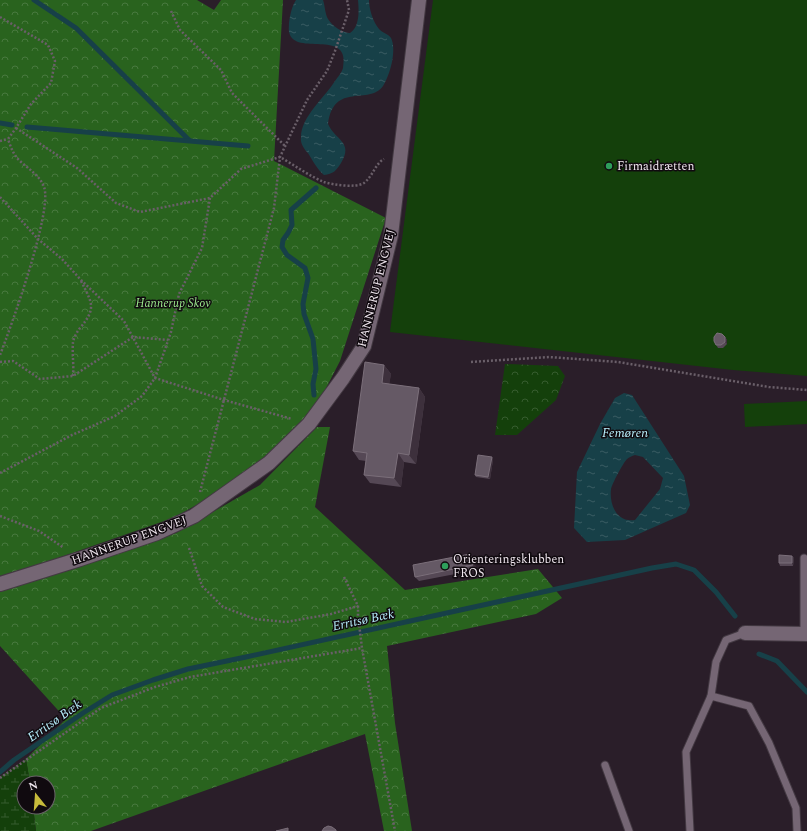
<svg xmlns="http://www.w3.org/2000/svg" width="807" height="831" font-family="Spectral,serif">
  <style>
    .grass { fill: #14400b }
    .forest { fill: url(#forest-crowns) }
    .wetland { fill: url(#wetland-marsh) }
    .park { fill: url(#park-crowns) }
    .water { fill: url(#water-ripples); fill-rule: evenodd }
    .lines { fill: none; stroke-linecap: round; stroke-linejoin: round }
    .stream { stroke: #174048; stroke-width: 5 }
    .lane-casing { stroke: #433942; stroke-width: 9 }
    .street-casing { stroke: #433942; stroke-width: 16 }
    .path { stroke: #6a5f69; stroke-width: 2.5; stroke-dasharray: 2 2; stroke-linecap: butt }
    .lane { stroke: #756674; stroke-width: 7 }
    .street { stroke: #756674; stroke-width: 14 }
    .wall { fill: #554855 }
    .shaded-wall { fill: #3d303c }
    .building { fill: #655965; stroke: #7b6f7a }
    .leisure-dot { fill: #2e9e5b; stroke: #100a0f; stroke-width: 1.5 }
    .labels { text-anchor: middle; stroke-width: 3; stroke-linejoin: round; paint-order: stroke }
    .poi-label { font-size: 12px; fill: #efe6ee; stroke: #100a0f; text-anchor: start }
    .street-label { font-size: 12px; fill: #efe6ee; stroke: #100a0f }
    .park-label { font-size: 12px; font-style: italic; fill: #9ceb8d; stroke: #100a0f }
    .water-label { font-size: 13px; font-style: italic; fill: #b6eefb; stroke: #100a0f }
  </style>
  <defs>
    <pattern id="forest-crowns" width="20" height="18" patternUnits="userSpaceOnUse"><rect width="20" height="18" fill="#29631e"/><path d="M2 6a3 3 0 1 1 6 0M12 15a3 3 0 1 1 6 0" fill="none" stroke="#48793f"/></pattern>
    <pattern id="wetland-marsh" width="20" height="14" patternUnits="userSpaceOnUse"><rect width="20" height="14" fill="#14400b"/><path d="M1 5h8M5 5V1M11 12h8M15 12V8" fill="none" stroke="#365c2f"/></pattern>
    <pattern id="park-crowns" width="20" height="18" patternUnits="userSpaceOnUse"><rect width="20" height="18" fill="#14400b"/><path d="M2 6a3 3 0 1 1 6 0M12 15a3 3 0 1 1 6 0" fill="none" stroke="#365c2f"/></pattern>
    <pattern id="water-ripples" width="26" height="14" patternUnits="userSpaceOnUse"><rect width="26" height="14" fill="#174048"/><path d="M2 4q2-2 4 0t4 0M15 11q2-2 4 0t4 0" fill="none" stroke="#395c63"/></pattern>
  </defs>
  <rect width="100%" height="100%" fill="#2a1e29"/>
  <g class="grass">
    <polygon points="433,0 807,0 807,376 733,370 390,332"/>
    <polygon points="807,401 807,424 745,427 744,404"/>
  </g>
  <g class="forest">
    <polygon points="0,0 197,0 214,10 221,0 283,0 274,161 386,218 340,361 321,398 294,431 266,457 209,498 173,518 55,559 0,576"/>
    <polygon points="317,427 330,427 315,507 405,590 538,569 562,598 536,614 387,646 395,723 412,831 384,831 365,734 91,831 36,831 33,807 48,807 48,783 30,783 26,759 66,719 0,646 0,590 176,533 260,485"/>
  </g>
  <polygon class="wetland" points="26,759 30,783 24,783 24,807 33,807 36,831 0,831 0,777"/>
  <polygon class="park" points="505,364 558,366 565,376 556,400 517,435 495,435"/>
  <g class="water">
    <path d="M 296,0 L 323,0 C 325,6 325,14 328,19 C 332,26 343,33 350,33 C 360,27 359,10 358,0 L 369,0 C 369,9 373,22 379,29 C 382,33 389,34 391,38 C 397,50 390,75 383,86 C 369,106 334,81 328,124 C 335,140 354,142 341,163 C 336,171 333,174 324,175 C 317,169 313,161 308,153 C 304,149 300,143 301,137 C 301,117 325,97 335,81 C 338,77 342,72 343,68 C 351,29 299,55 290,35 C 288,31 289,27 289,23 C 290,15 292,6 296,0 Z"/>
    <path d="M 624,393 L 632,395 L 684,476 L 690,505 L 686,513 L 625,540 L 587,542 L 574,528 L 577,472 L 600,424 L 615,398 ZM 635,455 L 643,457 L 663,478 L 660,489 L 635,520 C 617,523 609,505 611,489 C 612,484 623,463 627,459 C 629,457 632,456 635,455 Z"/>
  </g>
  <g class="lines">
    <g class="stream">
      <polyline points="34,0 76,28 189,140"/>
      <polyline points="0,123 12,125"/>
      <polyline points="27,127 248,146"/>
      <polyline points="314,395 313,384 316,369 313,339 304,314 303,304 308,278 305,268 287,255 282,247 283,240 288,233 292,225 291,210 316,188"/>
      <polyline points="759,654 777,661 807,692"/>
      <polyline points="0,772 14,760 83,713 112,695 153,680 188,669 246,657 652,568 676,564 694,570 716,592 735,616"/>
    </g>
    <g class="lane-casing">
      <g id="lane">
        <polyline points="804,634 804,558"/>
        <polyline points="711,696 749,706 769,743 796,808 797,831"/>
        <polyline points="605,765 629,831"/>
        <polyline points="690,831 686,752 711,696 716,662 726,640 745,633"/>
      </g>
    </g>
    <g class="street-casing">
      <g id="street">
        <polyline points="0,584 80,559 157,533 194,516 269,463 309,424 343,378 364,346 391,235 419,0"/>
        <polyline points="745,633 807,634"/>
      </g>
    </g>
    <g class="path">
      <polyline points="171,11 180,30 221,70 232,93 285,146"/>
      <path d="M 0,17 L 48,45 L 55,61 L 51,83 L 31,104 L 16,128 L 8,139 C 11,148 14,156 21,162 C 30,170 40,176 44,187 C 53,210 11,327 0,355"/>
      <path d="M 16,128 L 77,168 L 116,203 L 140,212 L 210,198 L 241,169 L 280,157 C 294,165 311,177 324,182 C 334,185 356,188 364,183 C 373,176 375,164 384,159"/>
      <polyline points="0,141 8,139"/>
      <polyline points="0,197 38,239 62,259 80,279 124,321 155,378 224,400 292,419"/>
      <polyline points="0,362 13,361 40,379 73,376 133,337 168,340"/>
      <polyline points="471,362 549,357 618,362 769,387 807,390"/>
      <path d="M 73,376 C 74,365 72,352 73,342 C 74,337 77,332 80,328 C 97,308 92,303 81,281"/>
      <polyline points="0,473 72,435 115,416 142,396 155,378 171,332 179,294 202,248 210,198"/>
      <polyline points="200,492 274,208 280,157 307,100 327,71 335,51 349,10 347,0"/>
      <polyline points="0,516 39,531 64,548"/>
      <polyline points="189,548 202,586 223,607 255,619 286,622 331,614 358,606"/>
      <polyline points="344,577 358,606 358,616 362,648 395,831"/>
      <polyline points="0,778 101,708 155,687 190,677 362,648"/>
    </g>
    <use href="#lane" class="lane"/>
    <use href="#street" class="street"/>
  </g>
  <g class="wall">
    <polygon points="725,337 727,340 727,344 723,348 718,348 714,341"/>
    <polygon points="384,365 391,374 389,384 419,388 425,397 416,464 404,462 401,487 370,483 364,475 366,461 359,460 353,451"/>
    <polygon points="492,457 493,460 490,479 476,477 475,475"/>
    <polygon points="792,556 794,558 793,566 780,566 779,563"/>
    <polygon points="474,559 476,570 419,581 415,577"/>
  </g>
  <g class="shaded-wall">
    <polygon points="725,337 727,340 727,344 725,342"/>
    <polygon points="384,365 391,374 388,392 382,383"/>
    <polygon points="419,388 425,397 416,464 409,455"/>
    <polygon points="398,453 404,462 401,487 394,478"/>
    <polygon points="492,457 493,460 490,479 488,477"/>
    <polygon points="470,554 474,559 476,570 473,565"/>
    <polygon points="792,556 794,558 793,566 792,563"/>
  </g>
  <g class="building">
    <polygon points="717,333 722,334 725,337 725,342 721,345 716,345 714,341 714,337"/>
    <polygon points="365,362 384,365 382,383 419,388 409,455 398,453 394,478 364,475 367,453 353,451"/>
    <polygon points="478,455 492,457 488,477 475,475"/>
    <polygon points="470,554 473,565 415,577 413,565"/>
    <polygon points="779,555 792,556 792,563 779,563"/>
    <polygon points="328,826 332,827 336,830 336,831 322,831 324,828"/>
    <polygon points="288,828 288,831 276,831"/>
  </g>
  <g class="leisure-dot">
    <circle cx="609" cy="166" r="4"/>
    <circle cx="445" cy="566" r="4"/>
  </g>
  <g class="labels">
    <g class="poi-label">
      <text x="617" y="170">Firmaidrætten</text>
      <text x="453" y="563">Orienteringsklubben<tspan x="453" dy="14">FROS</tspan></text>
    </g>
    <g class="street-label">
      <text transform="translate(376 288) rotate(-76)" y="4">HANNERUP ENGVEJ</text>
      <text transform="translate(129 540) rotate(-20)" y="4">HANNERUP ENGVEJ</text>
    </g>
    <g class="park-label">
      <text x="173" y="307">Hannerup Skov</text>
    </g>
    <g class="water-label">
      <text x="625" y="437">Femøren</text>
      <text transform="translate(363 619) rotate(-12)" y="5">Erritsø Bæk</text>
      <text transform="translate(54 720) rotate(-35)" y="5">Erritsø Bæk</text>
    </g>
  </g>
  <g transform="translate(36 795) rotate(343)"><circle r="19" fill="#100a0f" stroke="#696268"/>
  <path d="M0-3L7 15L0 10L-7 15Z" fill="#c8bb3b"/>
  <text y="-6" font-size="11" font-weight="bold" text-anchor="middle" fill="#efe6ee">N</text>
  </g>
</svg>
